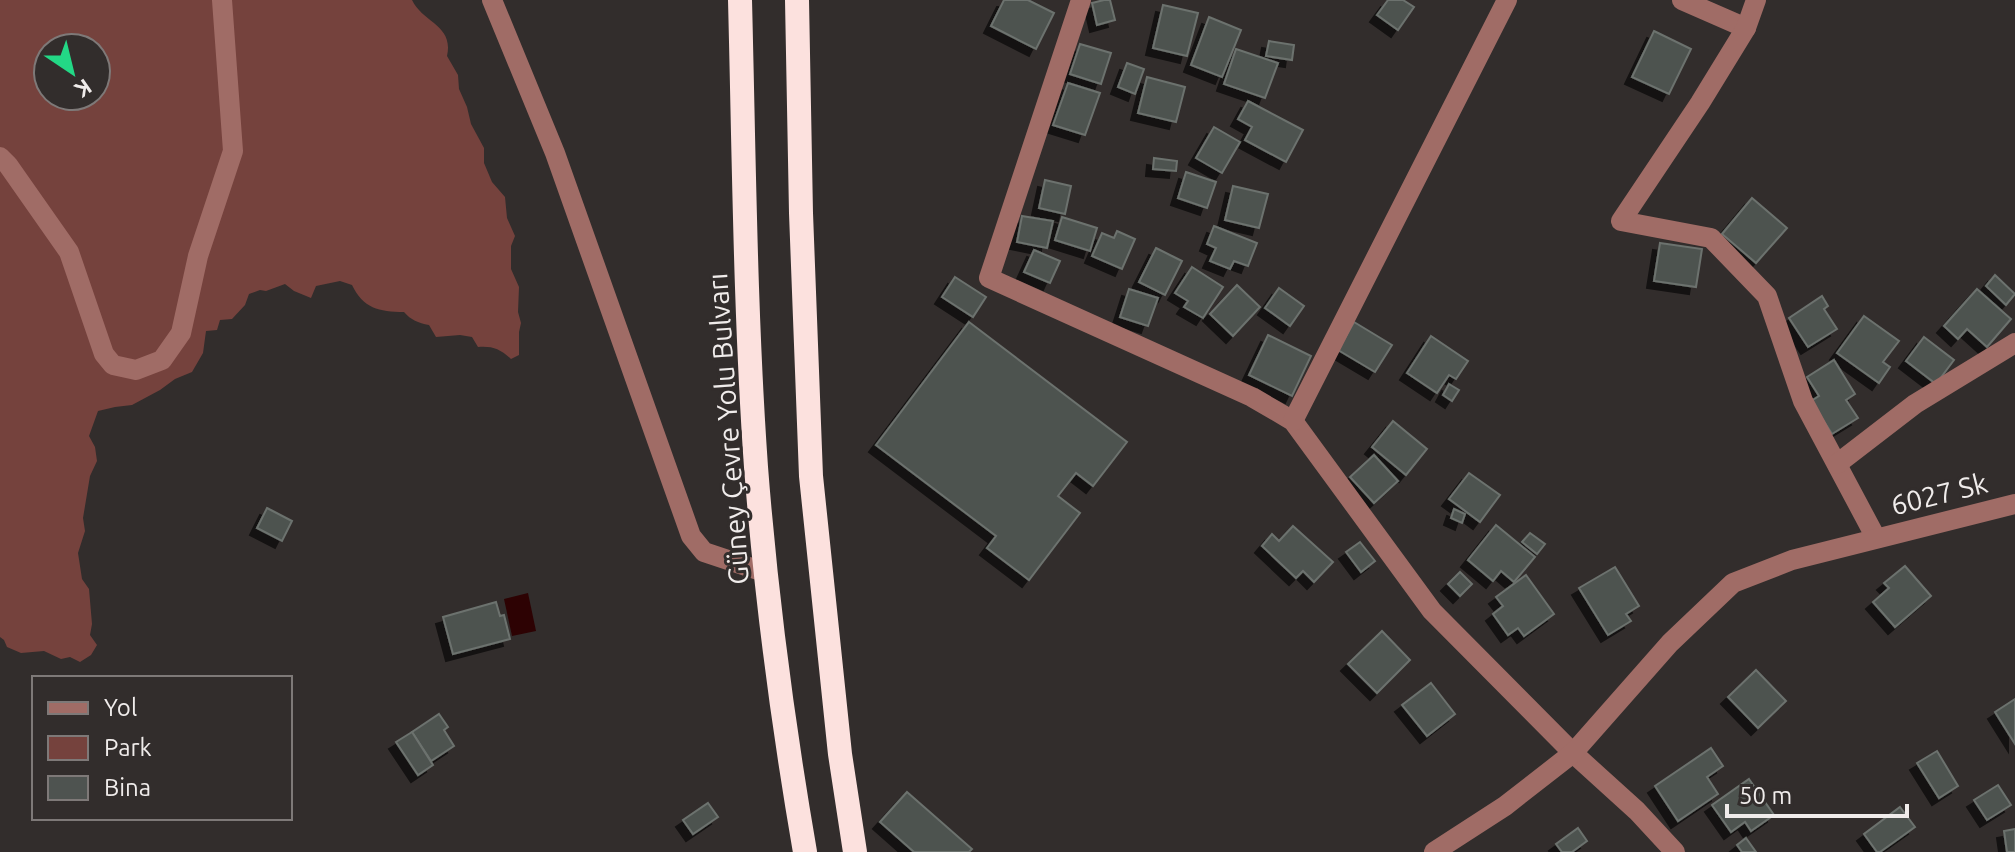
<svg xmlns="http://www.w3.org/2000/svg" width="2015" height="852" font-family="Ubuntu,sans-serif">
  <style>
    .green { fill: #75423d; fill-rule: evenodd }
    .water { fill: #2d0203 }
    .building { fill: #4e5350; stroke: #6c726e; stroke-width: 2; filter: url(#shadow) }
    .lines { fill: none; stroke-linecap: round; stroke-linejoin: round }
    .minor { stroke: #a06c66; stroke-width: 20 }
    .highway { stroke: #fce1de; stroke-width: 24 }
    .labels { text-anchor: middle; stroke-width: 6; stroke-linejoin: round; paint-order: stroke }
    .street-label { font-size: 28px; fill: #f0eceb; stroke: #322d2c }
  </style>
  <defs>
    <filter id="shadow"><feDropShadow dx="-7" dy="7" stdDeviation="0" flood-color="#0009"/></filter>
  </defs>
  <rect width="100%" height="100%" fill="#322d2c"/>
  <path class="green" d="M 0,0 L 412,0 C 423,23 454,25 447,56 L 458,75 L 459,89 L 467,107 L 471,124 L 484,148 L 484,163 L 492,182 L 505,197 L 507,218 L 515,236 L 511,246 L 511,269 L 519,287 L 518,312 L 521,323 L 519,332 L 519,355 L 511,359 C 500,349 493,346 478,347 L 472,337 L 460,335 L 436,337 L 429,325 C 418,323 411,320 404,312 C 379,312 363,308 352,285 L 340,281 L 316,286 L 311,298 L 294,291 L 285,284 L 266,291 L 260,290 L 249,294 L 245,305 L 232,319 L 220,320 L 217,330 L 206,331 L 203,353 L 192,372 L 175,379 L 160,390 L 132,405 L 115,407 L 98,411 L 89,436 L 95,447 L 97,461 L 90,476 L 83,518 L 85,531 L 78,553 L 82,579 L 89,589 L 92,624 L 90,635 L 97,645 L 91,655 L 80,662 L 70,657 L 61,659 L 44,651 L 21,653 L 7,647 L 4,640 L 0,637 ZM 48,48 L 96,48 L 96,96 L 48,96 Z"/>
  <polygon class="water" points="528,593 536,631 512,636 504,599"/>
  <g class="building">
    <polygon points="1004,0 1028,0 1054,13 1036,49 991,26"/>
    <polygon points="1104,0 1110,0 1115,20 1097,25 1092,3"/>
    <polygon points="1388,0 1403,0 1414,7 1398,30 1377,15"/>
    <polygon points="1163,5 1198,13 1187,56 1153,48"/>
    <polygon points="1209,17 1241,30 1222,77 1191,65"/>
    <polygon points="1654,31 1691,49 1669,94 1632,77"/>
    <polygon points="1269,41 1294,45 1292,60 1266,56"/>
    <polygon points="1080,44 1111,53 1101,84 1070,74"/>
    <polygon points="1236,49 1278,63 1265,98 1224,84"/>
    <polygon points="1127,63 1144,69 1135,94 1118,87"/>
    <polygon points="1147,77 1185,87 1176,122 1138,113"/>
    <polygon points="1068,83 1100,93 1085,135 1053,125"/>
    <polygon points="1248,101 1303,130 1286,162 1245,140 1252,127 1238,119"/>
    <polygon points="1214,127 1240,142 1222,173 1196,158"/>
    <polygon points="1154,158 1177,161 1176,171 1153,169"/>
    <polygon points="1186,172 1216,182 1207,208 1178,198"/>
    <polygon points="1045,180 1071,186 1065,214 1039,208"/>
    <polygon points="1233,186 1268,194 1259,228 1225,220"/>
    <polygon points="1752,198 1787,228 1756,263 1722,234"/>
    <polygon points="1022,216 1053,221 1047,248 1017,242"/>
    <polygon points="1062,217 1097,228 1090,251 1055,240"/>
    <polygon points="1214,226 1257,243 1248,266 1234,261 1230,269 1210,261 1216,248 1207,244"/>
    <polygon points="1117,231 1135,239 1122,269 1092,256 1102,233 1114,238"/>
    <polygon points="1660,243 1702,249 1696,287 1654,281"/>
    <polygon points="1156,248 1182,261 1165,295 1139,282"/>
    <polygon points="1034,250 1060,261 1050,283 1024,272"/>
    <polygon points="1192,267 1223,287 1203,318 1184,307 1188,301 1175,293"/>
    <polygon points="1995,275 2015,294 2006,305 1986,286"/>
    <polygon points="955,277 986,297 973,317 942,297"/>
    <polygon points="1237,285 1260,307 1233,336 1210,314"/>
    <polygon points="1279,288 1304,306 1290,326 1265,308"/>
    <polygon points="1129,289 1158,298 1148,326 1120,317"/>
    <polygon points="1977,289 2011,319 1987,347 1967,329 1958,339 1944,326"/>
    <polygon points="1822,296 1828,306 1824,309 1837,329 1808,347 1789,318"/>
    <polygon points="1864,316 1899,341 1883,362 1890,367 1879,383 1837,353"/>
    <polygon points="969,322 1127,442 1093,486 1076,473 1058,496 1080,513 1029,580 987,548 996,536 876,445"/>
    <polygon points="1354,322 1392,345 1375,372 1338,350"/>
    <polygon points="1268,335 1311,356 1292,396 1249,375"/>
    <polygon points="1431,336 1468,361 1456,379 1449,375 1437,393 1407,373"/>
    <polygon points="1924,337 1954,360 1936,384 1906,361"/>
    <polygon points="1834,360 1855,394 1846,400 1858,418 1832,434 1811,401 1819,396 1807,377"/>
    <polygon points="1449,384 1459,390 1452,401 1443,395"/>
    <polygon points="1393,421 1427,449 1406,475 1372,447"/>
    <polygon points="1374,455 1398,481 1374,503 1350,477"/>
    <polygon points="1469,473 1500,495 1480,522 1449,499"/>
    <polygon points="267,508 292,521 282,541 257,528"/>
    <polygon points="1454,509 1465,514 1462,523 1451,518"/>
    <polygon points="1496,525 1535,557 1514,582 1501,571 1493,581 1468,560"/>
    <polygon points="1293,526 1333,562 1314,582 1303,571 1296,578 1262,546 1272,534 1279,541"/>
    <polygon points="1530,533 1545,544 1537,554 1522,542"/>
    <polygon points="1360,542 1375,561 1361,572 1346,552"/>
    <polygon points="1905,566 1931,596 1895,627 1873,602 1889,588 1884,583"/>
    <polygon points="1615,567 1639,606 1626,614 1631,621 1608,635 1579,588"/>
    <polygon points="1460,572 1472,584 1460,596 1448,584"/>
    <polygon points="1526,575 1554,614 1524,636 1518,628 1508,635 1493,614 1503,606 1496,597"/>
    <polygon points="496,602 500,616 504,615 510,639 453,654 443,617"/>
    <polygon points="1382,631 1410,660 1377,693 1348,664"/>
    <polygon points="1756,670 1786,701 1758,728 1728,697"/>
    <polygon points="1431,683 1455,714 1427,736 1402,705"/>
    <polygon points="2015,699 2015,744 1995,712"/>
    <polygon points="439,714 448,727 444,730 454,746 431,761 412,732"/>
    <polygon points="412,732 433,765 418,775 396,742"/>
    <polygon points="1711,748 1723,766 1707,777 1718,794 1678,821 1655,786"/>
    <polygon points="1937,751 1958,786 1939,798 1917,763"/>
    <polygon points="1749,779 1774,815 1751,831 1745,822 1731,832 1712,805"/>
    <polygon points="1998,785 2011,805 1987,820 1974,800"/>
    <polygon points="907,792 972,849 969,852 914,852 880,822"/>
    <polygon points="708,803 718,817 693,834 683,820"/>
    <polygon points="1900,807 1915,827 1880,852 1877,852 1864,834"/>
    <polygon points="1578,828 1587,841 1572,852 1562,852 1556,844"/>
    <polygon points="2015,829 2015,852 2007,852 2004,831"/>
    <polygon points="1746,838 1756,852 1742,852 1737,845"/>
  </g>
  <g class="lines">
    <g class="minor">
      <polyline points="492,0 555,153 691,536 704,552 767,573"/>
      <polyline points="1081,0 989,278 1252,397 1293,421 1432,611 1573,753 1637,811 1675,852"/>
      <polyline points="1682,0 1746,28"/>
      <polyline points="1756,0 1746,28 1700,103 1621,221 1711,238 1767,296 1803,401 1876,538"/>
      <polyline points="0,157 8,165 69,252 104,354 113,365 136,370 162,360 181,333 198,256 233,151 222,0"/>
      <polyline points="1293,421 1507,0"/>
      <polyline points="1837,464 1915,404 2015,343"/>
      <polyline points="1434,852 1505,806 1573,753 1670,643 1733,583 1792,560 2015,504"/>
    </g>
    <g class="highway">
      <path d="M 740,0 C 744,156 745,312 756,467 C 766,596 783,725 805,852"/>
      <polyline points="797,0 801,213 811,476 840,754 855,852"/>
    </g>
  </g>
  <g class="labels">
    <g class="street-label">
      <text transform="translate(728 429) rotate(-94)" y="10">Güney Çevre Yolu Bulvarı</text>
      <text transform="translate(1939 494) rotate(-14)" y="10">6027 Sk</text>
    </g>
  </g>
  <rect x="32" y="676" width="260" height="144" fill="#322d2c" stroke="#7e7978" stroke-width="2"/>
  <rect x="48" y="702" width="40" height="12" fill="#a06c66" stroke="#7e7978" stroke-width="2"/>
  <text x="104" y="716" font-size="24" fill="#f0eceb">Yol</text>
  <rect x="48" y="736" width="40" height="24" fill="#75423d" stroke="#7e7978" stroke-width="2"/>
  <text x="104" y="756" font-size="24" fill="#f0eceb">Park</text>
  <rect x="48" y="776" width="40" height="24" fill="#4e5350" stroke="#7e7978" stroke-width="2"/>
  <text x="104" y="796" font-size="24" fill="#f0eceb">Bina</text>
  <g transform="translate(72 72) rotate(145)"><circle r="38" fill="#322d2c" stroke="#7e7978" stroke-width="2"/>
  <path d="M0-6L14 30L0 20L-14 30Z" fill="#23d886"/>
  <text y="-12" font-size="22" font-weight="bold" text-anchor="middle" fill="#f0eceb">K</text>
  </g>
  <path d="M1727 804v12h180v-12" fill="none" stroke="#f0eceb" stroke-width="4"/>
  <text x="1739" y="804" font-size="24" fill="#f0eceb" stroke="#322d2c" stroke-width="6" paint-order="stroke">50 m</text>
</svg>
